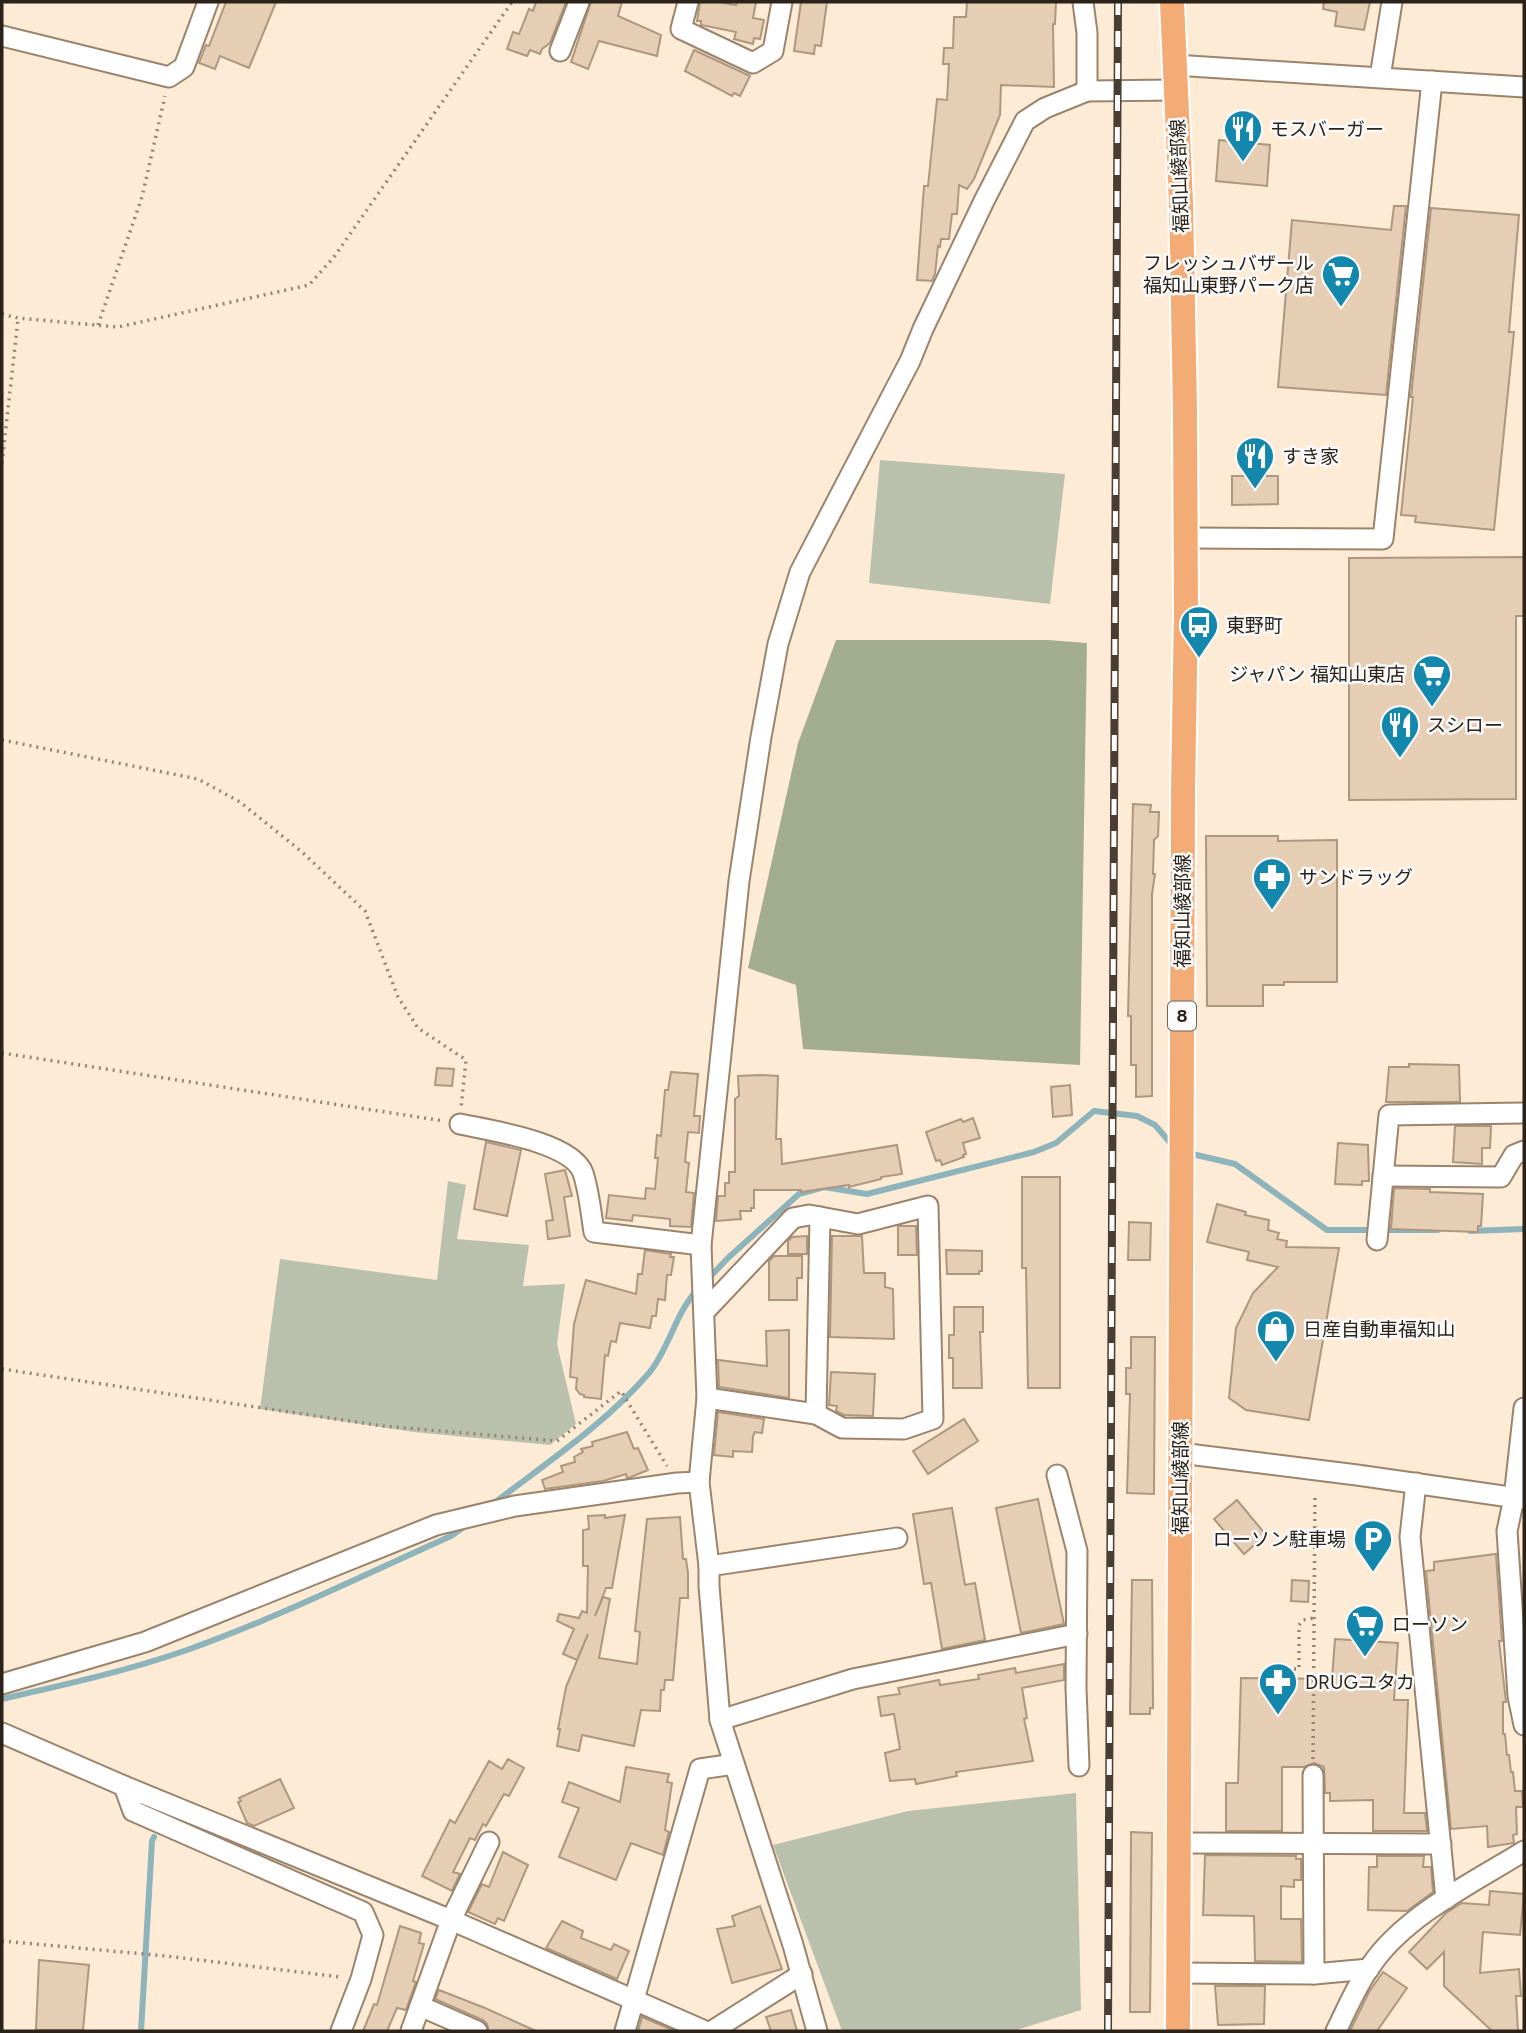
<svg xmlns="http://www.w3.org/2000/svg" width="1526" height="2033" font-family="Figtree,'Noto Sans JP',sans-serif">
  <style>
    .green { fill: #b9c1ac }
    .forest { fill: #a2ad8f }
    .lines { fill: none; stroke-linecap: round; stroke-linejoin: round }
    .stream { stroke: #8db4ba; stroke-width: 6 }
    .building { fill: #e6ceb5; stroke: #ad977f; stroke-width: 2 }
    .minor-casing { stroke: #9a846d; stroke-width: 23 }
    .major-casing { stroke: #fff; stroke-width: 28 }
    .path { stroke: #928575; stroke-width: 3.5; stroke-dasharray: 2 5; stroke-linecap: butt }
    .minor { stroke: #fff; stroke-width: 19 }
    .major { stroke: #f4ac76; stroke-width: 24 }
    .rail-casing { stroke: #483e33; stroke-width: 8 }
    .rail { stroke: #fbfbfb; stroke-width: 5; stroke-dasharray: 16; stroke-linecap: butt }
    .labels { text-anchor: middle; stroke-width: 5; stroke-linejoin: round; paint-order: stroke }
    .shield { fill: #fbfbfb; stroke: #69645d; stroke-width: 2 }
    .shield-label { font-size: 18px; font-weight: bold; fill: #2b2319 }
    .poi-label { font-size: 19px; fill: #2b2319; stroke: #fbfbfb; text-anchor: start }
    .street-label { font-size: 19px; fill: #2b2319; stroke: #fbfbfb }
  </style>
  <rect width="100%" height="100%" fill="#feebd6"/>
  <g class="green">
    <polygon points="880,460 1065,474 1050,604 869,583"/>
    <polygon points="448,1181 466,1185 457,1239 529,1245 523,1286 565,1284 557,1344 576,1424 550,1445 414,1432 260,1409 280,1259 437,1280"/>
    <polygon points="1076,1793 1081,2010 1014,2031 842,2031 773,1845 908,1811"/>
  </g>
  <polygon class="forest" points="836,640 1048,640 1087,643 1080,1065 803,1049 796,985 748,968 798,743"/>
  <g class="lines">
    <g class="stream">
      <polyline points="1188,1153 1235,1164 1327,1230 1438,1230"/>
      <polyline points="1470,1231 1524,1229"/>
      <polyline points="707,1280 729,1257 799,1194 824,1187 867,1194 1034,1152 1056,1143 1094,1111 1137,1116 1155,1125 1173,1146"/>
      <path d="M 493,1504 C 546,1463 604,1425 649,1373 C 669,1349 675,1314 697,1290"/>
      <path d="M 2,1699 C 64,1685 127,1671 187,1650 C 277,1618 364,1575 451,1536 L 468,1524"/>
      <polyline points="141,2031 152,1841 154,1837"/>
    </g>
  </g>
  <g class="building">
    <polygon points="226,2 276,2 249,68 220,56 215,69 199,63 206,45 209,46"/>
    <polygon points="536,2 566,2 550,43 542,49 540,54 530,50 527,56 507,49 513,32 519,34 529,9 533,11"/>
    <polygon points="591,2 622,2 618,16 661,35 657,56 599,41 588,69 571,62"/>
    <polygon points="700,2 719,2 736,5 737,2 756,2 753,18 764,20 760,39 754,38 753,44 734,39 736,32 701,25 701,21 697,21"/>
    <polygon points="801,2 827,2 821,46 815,45 814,54 794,51"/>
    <polygon points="967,2 1056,2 1055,24 1053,24 1054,87 1001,85 1000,115 974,179 967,189 959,185 957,214 952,214 949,239 941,239 940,247 938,246 935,274 932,281 917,280 924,186 928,186 937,99 947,100 949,64 943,64 944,48 953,48 954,17 966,17"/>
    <polygon points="1324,2 1370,2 1364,30 1335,26 1337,12 1323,9"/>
    <polygon points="694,50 750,76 740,96 734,93 732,96 685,71"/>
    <polygon points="1219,140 1270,145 1267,186 1216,181"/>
    <polygon points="1394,206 1406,206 1386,395 1278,387 1292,220 1391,230"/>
    <polygon points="1431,208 1519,215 1509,332 1514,332 1494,530 1415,522 1416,516 1401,515 1413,397 1411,397"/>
    <polygon points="1232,476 1278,476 1278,504 1232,505"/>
    <polygon points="1524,557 1524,616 1516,616 1516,799 1349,800 1349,558"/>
    <polygon points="1133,804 1151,805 1150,812 1159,812 1158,836 1154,840 1153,874 1155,874 1152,894 1152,1096 1136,1097 1136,1065 1131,1065 1131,1016 1128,1016"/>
    <polygon points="1206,836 1278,836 1278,841 1337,840 1337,982 1284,982 1284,985 1263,985 1263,1006 1207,1006"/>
    <polygon points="1409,1064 1459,1065 1460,1102 1386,1102 1389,1067 1409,1067"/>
    <polygon points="437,1068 454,1069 452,1086 435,1085"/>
    <polygon points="671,1072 698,1074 694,1116 700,1116 699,1133 688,1132 685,1162 689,1163 686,1192 694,1193 691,1227 670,1226 670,1219 633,1215 632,1221 606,1218 609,1195 645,1199 646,1188 655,1189 658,1158 655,1158 657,1135 661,1136 665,1090 668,1090"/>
    <polygon points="760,1075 778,1076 776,1139 781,1139 782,1164 897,1145 902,1174 881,1177 881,1179 849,1187 849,1185 801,1192 801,1190 754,1190 754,1208 751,1208 751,1211 740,1211 741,1219 716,1221 718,1196 725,1196 725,1183 729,1183 729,1172 735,1172 735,1099 739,1096 738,1076"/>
    <polygon points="1070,1085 1072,1115 1053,1117 1051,1087"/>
    <polygon points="973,1118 980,1138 963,1143 966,1154 963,1155 964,1157 942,1165 940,1160 936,1161 926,1132 961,1119 963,1122"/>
    <polygon points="1455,1126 1491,1126 1490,1148 1482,1148 1482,1164 1453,1162"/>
    <polygon points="486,1142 521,1150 507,1216 474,1209"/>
    <polygon points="1338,1143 1368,1145 1369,1181 1362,1181 1362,1185 1335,1184"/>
    <polygon points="565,1170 572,1196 564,1197 570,1236 548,1239 546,1221 553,1220 545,1174"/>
    <polygon points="1022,1177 1060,1177 1060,1388 1028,1388 1026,1268 1022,1268"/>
    <polygon points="1394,1188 1430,1189 1430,1192 1483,1194 1481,1226 1478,1226 1478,1232 1391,1229"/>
    <polygon points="1217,1204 1246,1212 1245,1215 1269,1220 1268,1230 1279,1233 1277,1239 1287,1241 1286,1247 1339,1248 1309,1420 1246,1410 1229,1398 1236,1328 1253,1293 1278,1267 1247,1260 1249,1252 1207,1242"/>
    <polygon points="1129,1222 1151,1223 1150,1260 1128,1260"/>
    <polygon points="898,1226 916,1226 917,1255 898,1255"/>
    <polygon points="807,1236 807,1254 788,1254 788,1241 792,1237"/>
    <polygon points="832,1236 862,1236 864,1273 885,1273 885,1287 893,1289 894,1339 830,1337"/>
    <polygon points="645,1250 671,1254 670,1257 674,1257 671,1275 667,1275 665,1300 658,1299 656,1316 652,1316 650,1328 620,1323 616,1342 611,1341 608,1356 605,1355 601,1399 584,1397 584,1395 580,1394 576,1389 577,1378 570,1377 574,1324 586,1280 636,1294 638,1274 642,1274"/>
    <polygon points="946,1250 982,1251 982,1271 979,1271 979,1274 947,1274"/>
    <polygon points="774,1256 802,1256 802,1278 797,1278 797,1300 769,1300 769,1261"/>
    <polygon points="954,1307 983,1307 983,1332 980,1332 982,1388 953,1388 953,1358 949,1358 949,1335 954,1335"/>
    <polygon points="789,1330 789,1398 719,1387 718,1360 767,1366 766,1331"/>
    <polygon points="1131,1337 1155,1337 1154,1494 1127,1493 1130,1394 1126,1394 1126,1368 1131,1368"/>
    <polygon points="831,1372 875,1374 873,1416 844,1415 836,1411 837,1406 829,1405"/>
    <polygon points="718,1412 764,1419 762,1433 755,1432 753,1436 752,1452 733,1451 733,1457 714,1455"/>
    <polygon points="964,1419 978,1441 928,1474 913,1451"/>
    <polygon points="627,1432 634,1449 638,1448 648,1470 631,1477 627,1478 626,1474 603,1481 545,1489 542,1480 563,1472 561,1466 575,1462 574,1457 583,1452 581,1449 593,1446 592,1442"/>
    <polygon points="1038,1499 1064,1624 1021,1633 996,1508"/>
    <polygon points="1237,1500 1266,1535 1244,1554 1214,1519"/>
    <polygon points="952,1508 965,1585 975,1583 985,1640 942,1649 931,1583 924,1584 913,1514"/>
    <polygon points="605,1515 605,1518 625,1515 612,1588 606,1588 595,1616 603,1597 610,1599 599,1658 637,1664 640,1632 635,1631 647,1519 680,1517 683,1559 686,1559 688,1573 688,1598 680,1598 673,1680 665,1680 664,1690 661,1690 660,1711 641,1710 634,1746 582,1735 579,1751 557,1746 560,1729 558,1729 566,1687 588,1634 577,1660 563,1654 574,1629 557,1621 559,1614 579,1618 582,1611 587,1613 588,1566 583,1566 583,1530 589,1529 588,1516"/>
    <polygon points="1496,1554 1502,1641 1499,1641 1506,1702 1503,1702 1503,1734 1505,1734 1507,1755 1509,1755 1511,1772 1513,1772 1515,1791 1522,1791 1523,1807 1516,1807 1517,1834 1513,1835 1514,1843 1488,1847 1487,1826 1451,1829 1426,1571 1434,1570 1434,1562"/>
    <polygon points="1132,1580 1152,1580 1153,1708 1150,1708 1150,1714 1130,1714"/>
    <polygon points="1292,1580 1309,1581 1308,1602 1291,1601"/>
    <polygon points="1335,1639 1398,1643 1394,1700 1408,1700 1404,1813 1425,1813 1427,1831 1373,1831 1373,1800 1330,1801 1330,1793 1325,1793 1324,1767 1314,1763 1304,1767 1282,1767 1282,1831 1226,1831 1226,1783 1238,1783 1241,1678 1332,1679"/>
    <polygon points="1064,1664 1064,1680 1022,1688 1027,1718 1024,1719 1033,1761 956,1772 957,1776 916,1784 915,1779 890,1781 885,1753 900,1749 894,1714 881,1716 878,1697 900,1694 898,1688 939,1680 940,1685 979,1679 978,1675 1015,1668 1016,1673"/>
    <polygon points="508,1759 524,1768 509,1796 504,1794 486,1826 483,1824 475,1840 470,1838 453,1872 460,1874 452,1891 422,1876 450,1820 455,1823 489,1761 502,1769"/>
    <polygon points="626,1767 669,1774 667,1782 672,1783 665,1830 669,1832 663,1855 631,1843 616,1880 559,1857 579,1808 562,1802 569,1782 620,1802"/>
    <polygon points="280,1779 294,1808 254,1826 247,1823 238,1802 241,1801 239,1798"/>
    <polygon points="1131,1832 1152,1833 1150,2012 1130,2012"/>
    <polygon points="503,1852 528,1865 504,1921 498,1918 495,1924 468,1912 482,1884 489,1887"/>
    <polygon points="1205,1855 1296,1856 1296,1859 1301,1859 1301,1880 1294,1880 1294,1887 1281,1886 1281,1919 1301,1919 1302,1962 1255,1961 1254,1916 1203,1915"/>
    <polygon points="1377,1856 1424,1856 1423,1867 1431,1867 1433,1892 1407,1911 1368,1910 1369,1867 1377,1867"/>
    <polygon points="1490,1891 1524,1894 1520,1935 1483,1932 1480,1973 1519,1969 1521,1996 1516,1996 1518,2031 1492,2031 1444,1986 1444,1952 1427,1969 1409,1952 1446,1913 1462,1903 1489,1905"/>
    <polygon points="760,1906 782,1969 732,1983 717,1929 735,1926 732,1916"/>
    <polygon points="562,1921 583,1931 581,1938 611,1950 614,1944 629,1951 617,1979 546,1948"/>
    <polygon points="400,1926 421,1933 419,1943 424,1944 413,1981 416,1982 406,2010 397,2008 387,2031 363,2031 374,2004 377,2005"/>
    <polygon points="39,1960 89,1965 83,2030 36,2030"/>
    <polygon points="1383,1972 1407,1988 1377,2031 1350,2031 1369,1992"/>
    <polygon points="1215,1986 1265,1986 1264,2024 1218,2025"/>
    <polygon points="439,1990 485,2008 536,2031 489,2031 487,2024 483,2020 435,1999"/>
    <polygon points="791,2010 797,2031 771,2031 766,2017"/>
    <polygon points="642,2017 675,2031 638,2031"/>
  </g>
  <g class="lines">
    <g class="minor-casing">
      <g id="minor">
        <polyline points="688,2 681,29 753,63 773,51 782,2"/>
        <polyline points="1083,2 1087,33 1087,91"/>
        <polyline points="2,36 169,77 184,67 208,2"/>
        <polyline points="560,51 579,2"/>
        <polyline points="1174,65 1524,87"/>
        <polyline points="1380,77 1392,2"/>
        <polyline points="1185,538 1383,539 1432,81"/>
        <path d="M 460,1124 C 488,1130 572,1142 583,1173 C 589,1191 591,1213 594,1232 L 701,1245"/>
        <polyline points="1383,1176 1501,1177 1514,1155 1524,1151"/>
        <polyline points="1377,1240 1389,1115 1524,1113"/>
        <polyline points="704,1312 793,1218 809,1215 858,1224 928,1206 933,1419 904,1429 842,1428 816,1414 707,1398"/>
        <polyline points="1524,1408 1514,1498 1507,1531 1518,1696 1524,1725"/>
        <polyline points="816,1414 820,1217"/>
        <polyline points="1180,1453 1357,1475 1524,1499"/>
        <polyline points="1057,1475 1077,1551 1076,1688 1079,1766"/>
        <polyline points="1416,1483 1410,1537 1446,1899"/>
        <polyline points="709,1566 897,1538"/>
        <polyline points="2,1684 145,1642 436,1525 515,1506 677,1483 699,1482"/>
        <polyline points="720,1720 853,1679 1077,1634"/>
        <polyline points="2,1733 124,1786 451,1920 705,2031"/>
        <polyline points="1313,1775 1314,1974"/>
        <polyline points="124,1786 133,1811 363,1912 373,1935 361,1979 341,2031"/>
        <polyline points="1178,1843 1441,1844"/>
        <polyline points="1178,1973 1314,1974 1369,1969"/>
        <polyline points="420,2006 477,2031"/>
        <polyline points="411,2031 451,1920 489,1842"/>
        <polyline points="625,2031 700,1769 734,1764"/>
        <polyline points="712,2031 802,1974"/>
        <polyline points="817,2031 793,1945 720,1720 709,1586 709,1566 699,1482 707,1398 701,1245 739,881 761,737 778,644 800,572 910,361 923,329 984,201 1025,121 1045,108 1087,91 1176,90"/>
        <path d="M 1336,2031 C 1347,2009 1357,1984 1372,1964 C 1406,1915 1474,1882 1524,1851"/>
      </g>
    </g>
    <g class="major-casing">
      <polyline id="major" points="1172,2 1181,202 1185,410 1186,612 1183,791 1178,2031"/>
    </g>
    <g class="path">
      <polyline points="2,314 18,318 118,327 309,285 334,257 512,2"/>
      <polyline points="98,325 142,197 165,96"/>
      <polyline points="2,463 18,319"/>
      <polyline points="2,740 198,779 240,802 302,852 365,911 398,997 418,1028 466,1060 461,1108"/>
      <polyline points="2,1053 444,1121"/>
      <polyline points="2,1369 383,1426 557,1441 621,1391 667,1466"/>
      <polyline points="1273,1669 1299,1669 1299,1625 1303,1620 1314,1618"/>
      <polyline points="1313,1759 1315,1493"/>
      <polyline points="2,1941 166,1956 341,1977"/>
    </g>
    <use href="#minor" class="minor"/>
    <use href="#major" class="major"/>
    <g class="rail-casing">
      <polyline id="rail" points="1108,2031 1118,2"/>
    </g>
    <use href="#rail" class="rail"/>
  </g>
  <defs>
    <g id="restaurant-pin" transform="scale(2.0125)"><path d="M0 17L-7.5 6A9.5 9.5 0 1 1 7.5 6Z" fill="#1487ac" stroke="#fbfbfb"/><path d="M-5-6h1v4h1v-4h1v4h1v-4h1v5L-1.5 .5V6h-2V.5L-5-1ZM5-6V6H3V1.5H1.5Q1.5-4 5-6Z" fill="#fff"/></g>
    <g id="supermarket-pin" transform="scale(2.0125)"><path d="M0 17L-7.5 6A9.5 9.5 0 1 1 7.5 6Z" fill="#1487ac" stroke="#fbfbfb"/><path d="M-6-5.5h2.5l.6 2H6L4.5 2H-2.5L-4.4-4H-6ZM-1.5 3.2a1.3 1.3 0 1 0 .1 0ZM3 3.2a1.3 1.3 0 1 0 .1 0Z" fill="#fff"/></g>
    <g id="bus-pin" transform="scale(2.0125)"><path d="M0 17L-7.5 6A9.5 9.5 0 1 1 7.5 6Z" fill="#1487ac" stroke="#fbfbfb"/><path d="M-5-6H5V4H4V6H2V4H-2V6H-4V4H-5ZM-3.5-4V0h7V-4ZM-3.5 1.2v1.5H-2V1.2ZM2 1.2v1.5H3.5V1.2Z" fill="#fff"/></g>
    <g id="pharmacy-pin" transform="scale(2.0125)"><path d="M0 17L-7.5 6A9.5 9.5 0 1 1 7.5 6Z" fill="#1487ac" stroke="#fbfbfb"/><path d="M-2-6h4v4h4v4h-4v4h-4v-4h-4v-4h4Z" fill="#fff"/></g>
    <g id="shop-pin" transform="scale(2.0125)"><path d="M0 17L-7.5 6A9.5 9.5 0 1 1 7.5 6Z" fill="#1487ac" stroke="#fbfbfb"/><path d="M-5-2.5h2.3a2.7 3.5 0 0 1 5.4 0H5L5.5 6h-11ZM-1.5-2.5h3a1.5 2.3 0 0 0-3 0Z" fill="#fff"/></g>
    <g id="parking-pin" transform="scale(2.0125)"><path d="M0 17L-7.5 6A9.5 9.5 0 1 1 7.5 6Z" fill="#1487ac" stroke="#fbfbfb"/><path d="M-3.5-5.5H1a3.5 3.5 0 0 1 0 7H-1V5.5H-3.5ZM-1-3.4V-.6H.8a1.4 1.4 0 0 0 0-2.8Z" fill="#fff"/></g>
  </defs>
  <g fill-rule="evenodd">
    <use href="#restaurant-pin" x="1243" y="129"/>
    <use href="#supermarket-pin" x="1341" y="274"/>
    <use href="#restaurant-pin" x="1255" y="456"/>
    <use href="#bus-pin" x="1199" y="625"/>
    <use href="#supermarket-pin" x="1432" y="674"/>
    <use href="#restaurant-pin" x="1400" y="725"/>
    <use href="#pharmacy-pin" x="1272" y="877"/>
    <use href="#shop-pin" x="1276" y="1329"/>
    <use href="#parking-pin" x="1373" y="1539"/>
    <use href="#supermarket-pin" x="1365" y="1624"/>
    <use href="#pharmacy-pin" x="1278" y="1682"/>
  </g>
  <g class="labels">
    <rect class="shield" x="1168" y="1001.5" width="28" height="29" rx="5"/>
    <g class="shield-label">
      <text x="1182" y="1022">8</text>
    </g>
    <g class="poi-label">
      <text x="1270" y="136">モスバーガー</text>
      <text x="1314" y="270" text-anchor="end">フレッシュバザール<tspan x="1314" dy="22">福知山東野パーク店</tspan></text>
      <text x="1282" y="463">すき家</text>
      <text x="1226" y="632">東野町</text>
      <text x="1405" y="681" text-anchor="end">ジャパン 福知山東店</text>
      <text x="1427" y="732">スシロー</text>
      <text x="1299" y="884">サンドラッグ</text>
      <text x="1303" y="1336">日産自動車福知山</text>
      <text x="1346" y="1546" text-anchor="end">ローソン駐車場</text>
      <text x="1392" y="1631">ローソン</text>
      <text x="1305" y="1689">DRUGユタカ</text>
    </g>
    <g class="street-label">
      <text transform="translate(1179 176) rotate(-92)" y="7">福知山綾部線</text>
      <text transform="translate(1182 911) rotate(-90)" y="7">福知山綾部線</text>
      <text transform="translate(1180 1478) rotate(-90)" y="7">福知山綾部線</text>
    </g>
  </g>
  <rect width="1526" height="2033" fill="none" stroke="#2b2319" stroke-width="7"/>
</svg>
